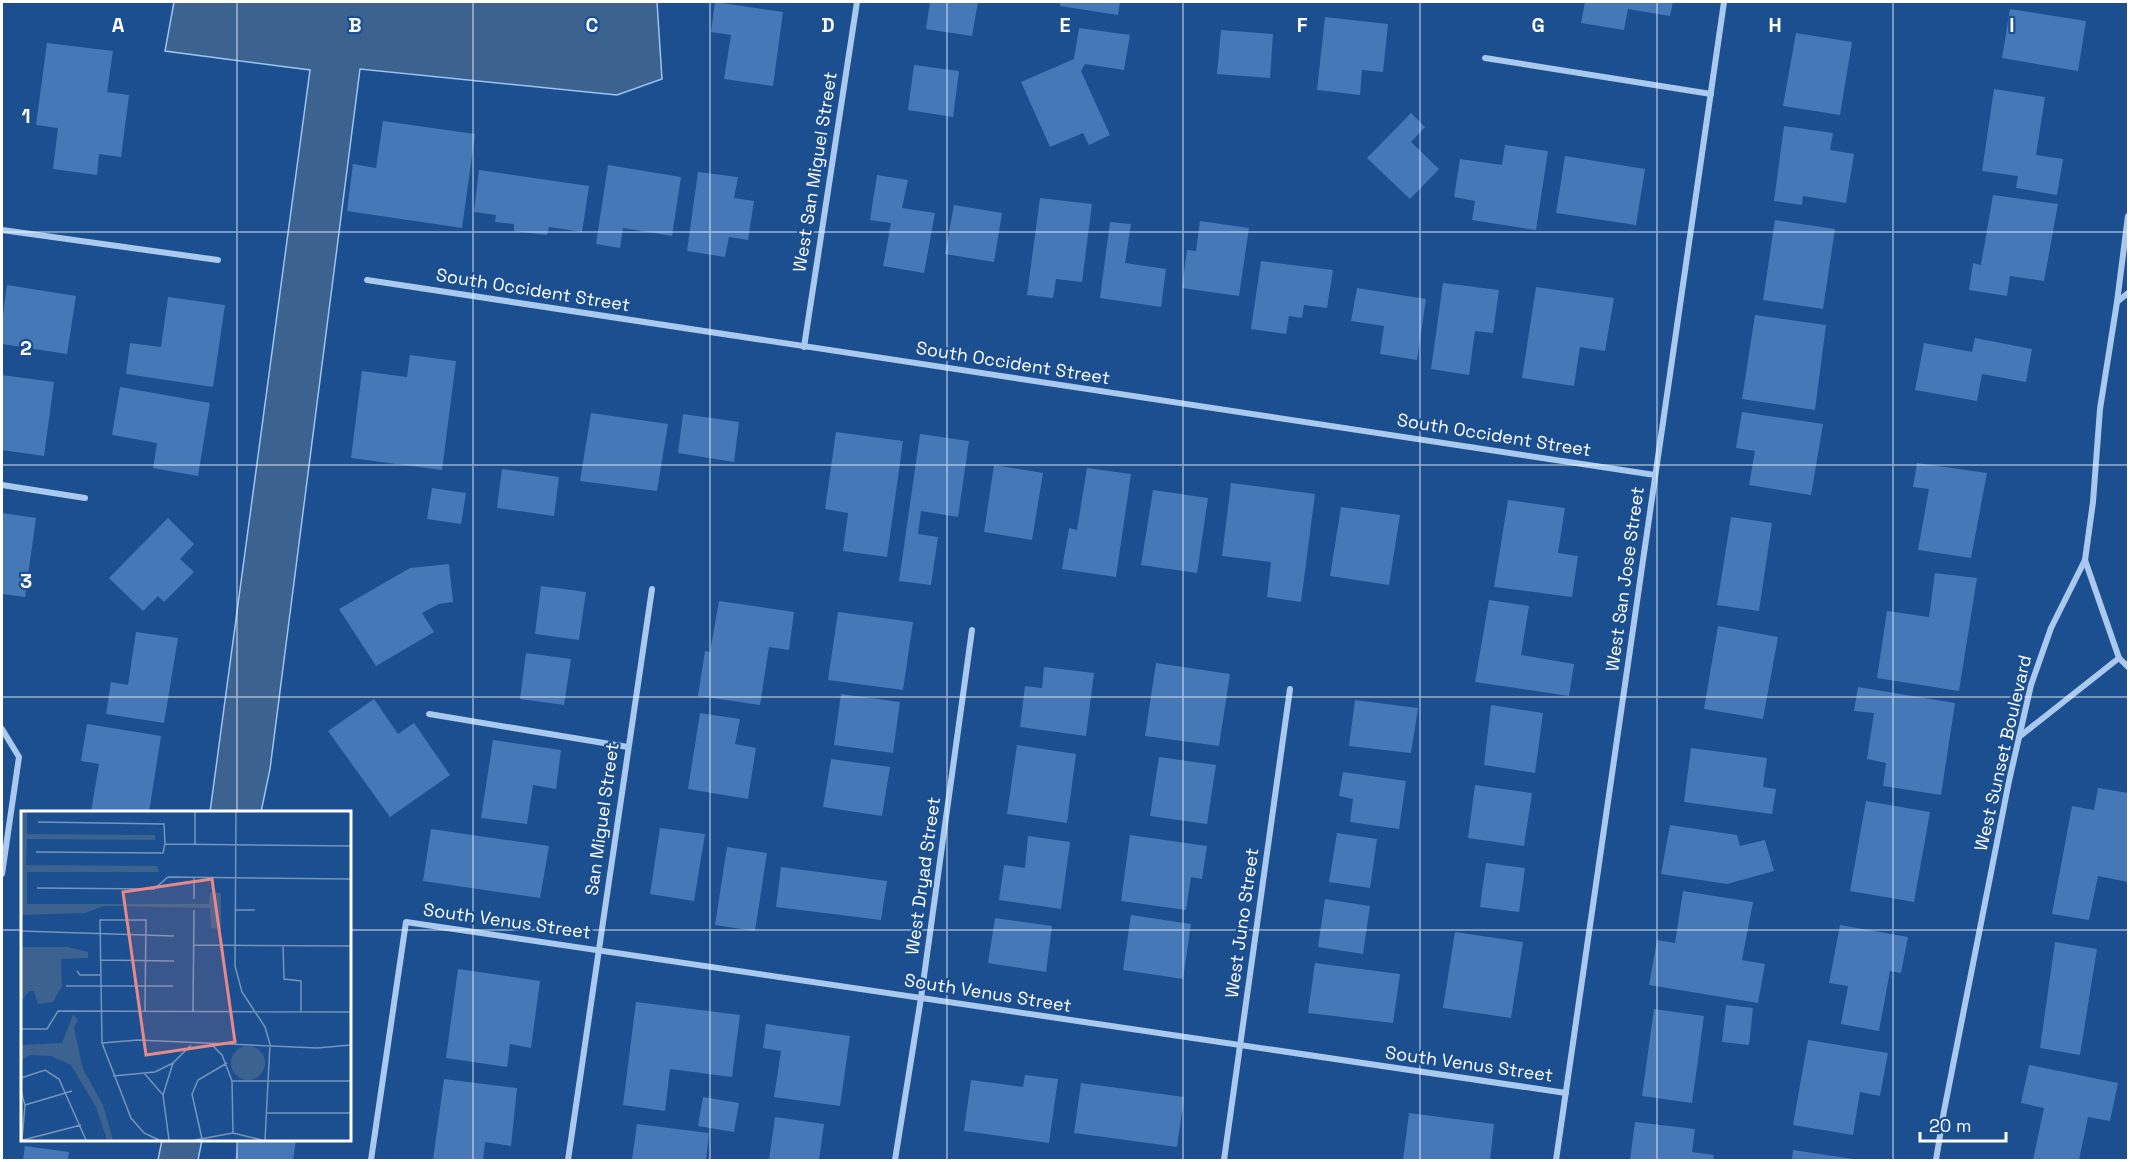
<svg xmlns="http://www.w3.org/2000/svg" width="2130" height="1162" font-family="'Space Grotesk',sans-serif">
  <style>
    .water { fill: #3c6290; stroke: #9cc4f0; stroke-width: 1.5 }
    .building { fill: #4478b7 }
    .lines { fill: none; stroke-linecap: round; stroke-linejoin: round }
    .minor { stroke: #a9c9ee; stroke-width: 6 }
    .grid { fill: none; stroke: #fff; stroke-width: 1.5; stroke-opacity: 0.55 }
    .labels { text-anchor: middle; stroke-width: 4.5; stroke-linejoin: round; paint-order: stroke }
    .street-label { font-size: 18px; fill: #fff; stroke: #1b4f8f }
    .inset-road { fill: none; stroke: #7695bc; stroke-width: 1.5 }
    .view { fill: #e88989; fill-opacity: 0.15; stroke: #e88989; stroke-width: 3 }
    .inset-edge { fill: none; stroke: #fff; stroke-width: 3 }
    .grid-label { font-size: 20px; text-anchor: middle; font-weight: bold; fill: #fff; stroke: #1b4f8f; stroke-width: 4.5; stroke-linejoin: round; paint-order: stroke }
  </style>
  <rect width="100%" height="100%" fill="#1b4f8f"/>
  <g class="water">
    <polygon points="174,2 657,2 662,79 617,95 360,69 270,769 261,812 210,812 310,70 165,51"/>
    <polygon points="162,1140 202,1140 198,1160 158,1160"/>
  </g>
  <g class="building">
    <polygon points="715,2 783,12 773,86 724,79 731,35 711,32"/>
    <polygon points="930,2 978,2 972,36 926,29"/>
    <polygon points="1060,2 1120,2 1118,15 1060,6"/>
    <polygon points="1585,2 1673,2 1670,16 1628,9 1624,30 1581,23"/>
    <polygon points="2010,9 2086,21 2078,71 2002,58"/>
    <polygon points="1325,17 1388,24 1383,72 1362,70 1360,95 1317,90"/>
    <polygon points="1079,28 1130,35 1124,70 1085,64 1081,71 1110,135 1089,145 1083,133 1050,147 1021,82 1074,59"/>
    <polygon points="1221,30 1273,34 1270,78 1217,74"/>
    <polygon points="1796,33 1852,42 1840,115 1783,106"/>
    <polygon points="47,43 113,51 107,92 129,95 121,157 99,154 97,175 53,169 58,128 36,125"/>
    <polygon points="914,65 959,71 953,117 908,110"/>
    <polygon points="1994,89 2045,97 2036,155 2063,159 2057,195 2016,188 2018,176 1982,171"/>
    <polygon points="1411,113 1425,127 1411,142 1439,169 1410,199 1367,158"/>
    <polygon points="383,121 475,134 462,228 347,211 353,164 376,168"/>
    <polygon points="1784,126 1833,133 1830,150 1854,154 1846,203 1803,196 1802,205 1774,201"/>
    <polygon points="1505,145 1548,151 1536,230 1472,220 1475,201 1454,197 1460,159 1502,165"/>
    <polygon points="1565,156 1645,169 1636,225 1556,213"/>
    <polygon points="608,165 681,177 672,236 623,228 620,248 596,244"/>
    <polygon points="479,170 589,186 582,232 549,227 547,235 514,231 514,224 495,222 496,215 474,212"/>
    <polygon points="698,172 738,177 734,198 754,201 748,240 729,237 725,257 687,251"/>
    <polygon points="877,175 908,180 902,208 935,213 924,273 883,266 891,223 870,220"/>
    <polygon points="1993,195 2058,204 2044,281 2010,276 2007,296 1969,290 1973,263 1981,265"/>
    <polygon points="1040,198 1092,204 1082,282 1056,279 1053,298 1027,295"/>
    <polygon points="954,205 1002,213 994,262 945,254"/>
    <polygon points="1775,220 1835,229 1823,309 1763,300"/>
    <polygon points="1200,221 1249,228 1239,296 1182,288 1187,250 1196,251"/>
    <polygon points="1110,222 1131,224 1125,263 1166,269 1161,307 1100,298"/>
    <polygon points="1261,261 1333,270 1327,308 1304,305 1302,318 1289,316 1286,334 1251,329"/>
    <polygon points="1443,283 1499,290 1493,333 1475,331 1469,375 1431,369"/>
    <polygon points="7,285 76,296 67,354 2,344 2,322"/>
    <polygon points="1536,287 1614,298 1605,351 1580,347 1574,386 1522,378"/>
    <polygon points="1357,288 1426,299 1417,360 1380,354 1384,326 1351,321"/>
    <polygon points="168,297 225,305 213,387 126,374 130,343 161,347"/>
    <polygon points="1755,315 1826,325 1815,410 1742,399"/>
    <polygon points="1975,338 2032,349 2026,382 1982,374 1977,401 1915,390 1924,343 1972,352"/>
    <polygon points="410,355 456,361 442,470 351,458 362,371 407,377"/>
    <polygon points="2,375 54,382 44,456 2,450"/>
    <polygon points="120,387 210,403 198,476 153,468 157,443 112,435"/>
    <polygon points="1742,412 1823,424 1811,495 1749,485 1755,451 1736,448"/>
    <polygon points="591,413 668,424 657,491 580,481"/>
    <polygon points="683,414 739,422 734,462 678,453"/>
    <polygon points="836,432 903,441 887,557 843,551 848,513 825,509"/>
    <polygon points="920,434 969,441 958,517 921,511 918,534 938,537 931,585 899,581"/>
    <polygon points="1917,463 1987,473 1971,558 1918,550 1929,489 1913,487"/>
    <polygon points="994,465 1043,473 1032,540 984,532"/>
    <polygon points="1087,468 1131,474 1116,577 1062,569 1069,528 1077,530"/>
    <polygon points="502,469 559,477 554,516 497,508"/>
    <polygon points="1231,483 1315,494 1301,602 1267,597 1271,562 1222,556"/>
    <polygon points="432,488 466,493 461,524 427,519"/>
    <polygon points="1153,490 1208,498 1197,573 1141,565"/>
    <polygon points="1508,500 1565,508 1558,553 1578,556 1572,597 1494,587"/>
    <polygon points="1341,507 1400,515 1389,585 1330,576"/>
    <polygon points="2,513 36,518 25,597 2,594"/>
    <polygon points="1731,517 1772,523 1759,611 1717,605"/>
    <polygon points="168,518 194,544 180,559 194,572 164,602 158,596 143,611 109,578"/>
    <polygon points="449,564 453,602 439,604 422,613 434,632 376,666 339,609 410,568"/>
    <polygon points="1935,573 1977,578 1959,691 1877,678 1887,611 1929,617"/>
    <polygon points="541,586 586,592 579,640 535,634"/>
    <polygon points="1489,600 1529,606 1521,655 1574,664 1569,696 1475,682"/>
    <polygon points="719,601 794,612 789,650 769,647 760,705 698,696 705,651 710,652"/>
    <polygon points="838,612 913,622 903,690 828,680"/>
    <polygon points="1718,626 1778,637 1763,719 1704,709"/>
    <polygon points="136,632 178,638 164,723 106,714 111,682 128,685"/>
    <polygon points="526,653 571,659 564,705 520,699"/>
    <polygon points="1156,663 1230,674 1219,746 1145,736"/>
    <polygon points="1044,667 1094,673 1086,736 1020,727 1025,686 1042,688"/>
    <polygon points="1858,687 1955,703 1941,795 1883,786 1886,763 1867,759 1874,713 1854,711"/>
    <polygon points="841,694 900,702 893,753 834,745"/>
    <polygon points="374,699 398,734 414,723 450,775 390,817 328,731"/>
    <polygon points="1355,700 1418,708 1411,753 1349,746"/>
    <polygon points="1491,705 1543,713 1535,773 1484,765"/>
    <polygon points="700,713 740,719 735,744 756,748 748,799 688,789"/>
    <polygon points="87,724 161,736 149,812 91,812 99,764 81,761"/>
    <polygon points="493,740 561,750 556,789 533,785 527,824 481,818"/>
    <polygon points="1017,745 1076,754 1067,823 1007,814"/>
    <polygon points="1691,748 1767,758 1763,787 1776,789 1772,814 1684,802"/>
    <polygon points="1159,757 1216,765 1207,824 1150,816"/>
    <polygon points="831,759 890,767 882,816 823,807"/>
    <polygon points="1343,772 1406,781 1399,829 1350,822 1353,799 1339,796"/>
    <polygon points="1475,785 1532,793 1524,846 1468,838"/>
    <polygon points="2098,788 2128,793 2128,882 2098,876 2089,920 2052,914 2072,806 2094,810"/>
    <polygon points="1866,801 1930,812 1914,902 1850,891"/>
    <polygon points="1670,825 1737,835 1740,846 1765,840 1774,871 1727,884 1661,874"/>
    <polygon points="660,828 705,834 694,901 650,894"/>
    <polygon points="431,829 549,846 540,898 423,881"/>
    <polygon points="1337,833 1377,839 1370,888 1329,882"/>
    <polygon points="1130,835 1207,846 1202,879 1191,877 1186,910 1121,901"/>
    <polygon points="1028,836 1070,842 1061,909 999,900 1004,865 1025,868"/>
    <polygon points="727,847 767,853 755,931 715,925"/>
    <polygon points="1486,863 1525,868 1519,912 1480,907"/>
    <polygon points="781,867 887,881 881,920 776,907"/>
    <polygon points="1683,891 1753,902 1742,960 1765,964 1758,1003 1649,985 1657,940 1675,943"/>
    <polygon points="1325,899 1370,906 1363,954 1318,947"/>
    <polygon points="1131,915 1191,924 1183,979 1123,970"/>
    <polygon points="995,918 1052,926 1046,972 988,963"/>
    <polygon points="1840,925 1908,937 1901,973 1890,971 1879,1031 1841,1024 1848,986 1829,983"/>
    <polygon points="1455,932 1523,942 1511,1018 1443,1008"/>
    <polygon points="2055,942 2097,949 2080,1055 2040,1048"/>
    <polygon points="1315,963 1400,974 1393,1023 1308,1013"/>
    <polygon points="458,969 540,981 531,1048 510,1044 507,1067 446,1058"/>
    <polygon points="636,1002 740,1015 732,1077 670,1069 665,1111 623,1105"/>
    <polygon points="1726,1005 1753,1008 1749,1045 1722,1042"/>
    <polygon points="1654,1009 1704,1016 1692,1103 1642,1096"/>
    <polygon points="766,1024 850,1036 840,1106 774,1097 781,1051 763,1048"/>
    <polygon points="1808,1040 1888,1053 1880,1096 1860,1092 1853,1135 1793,1125"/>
    <polygon points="2029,1065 2118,1083 2110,1121 2088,1117 2079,1160 2033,1160 2044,1108 2021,1103"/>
    <polygon points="1025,1075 1058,1079 1049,1143 964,1131 971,1080 1023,1087"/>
    <polygon points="444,1079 517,1088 511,1146 485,1142 483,1160 433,1160"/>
    <polygon points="1081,1083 1184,1097 1177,1147 1074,1133"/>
    <polygon points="703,1097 739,1103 734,1132 698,1126"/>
    <polygon points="1409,1113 1494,1124 1490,1160 1403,1160"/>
    <polygon points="775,1117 824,1124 819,1160 769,1160"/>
    <polygon points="1635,1122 1695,1129 1692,1152 1714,1155 1713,1160 1630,1160"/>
    <polygon points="637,1124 709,1133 706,1160 632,1160"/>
    <polygon points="238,1140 296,1140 293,1160 235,1160"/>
    <polygon points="25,1146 69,1152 68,1160 23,1160"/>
    <polygon points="1793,1150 1853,1159 1853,1160 1792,1160"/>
  </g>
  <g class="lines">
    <g class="minor">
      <polyline points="1485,58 1711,94"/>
      <polyline points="2,230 218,260"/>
      <polyline points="367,280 1655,475"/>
      <polyline points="2117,302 2128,293"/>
      <polyline points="804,347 857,2"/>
      <polyline points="2,485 85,498"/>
      <polyline points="2085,560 2119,658 2128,667"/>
      <polyline points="429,714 628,747"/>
      <polyline points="2,729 19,757 2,874"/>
      <polyline points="2019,737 2119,658"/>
      <polyline points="371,1160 406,922 1566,1093"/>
      <polyline points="568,1160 652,589"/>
      <polyline points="895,1160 921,998 972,630"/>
      <polyline points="1224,1160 1290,689"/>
      <polyline points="1556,1160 1724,2"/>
      <polyline points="1936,1160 1944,1111 2009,781 2031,685 2051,628 2085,560 2093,502 2100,409 2117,302 2128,216"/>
    </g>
  </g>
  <path class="grid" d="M 237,2 L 237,812M 473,2 L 473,1160M 710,2 L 710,1160M 947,2 L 947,1160M 1183,2 L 1183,1160M 1420,2 L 1420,1160M 1657,2 L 1657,1160M 1893,2 L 1893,1160M 2,232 L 2128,232M 2,465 L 2128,465M 2,697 L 2128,697M 2,930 L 22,930M 350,930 L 2128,930M 237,1140 L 237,1160"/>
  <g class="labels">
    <g class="street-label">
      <text transform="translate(815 172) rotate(-81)" y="6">West San Miguel Street</text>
      <text transform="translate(533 290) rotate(9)" y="6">South Occident Street</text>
      <text transform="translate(1013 363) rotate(9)" y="6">South Occident Street</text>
      <text transform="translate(1494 435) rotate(9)" y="6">South Occident Street</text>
      <text transform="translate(1625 579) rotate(-82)" y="6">West San Jose Street</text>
      <text transform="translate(2003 753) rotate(-77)" y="6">West Sunset Boulevard</text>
      <text transform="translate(602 819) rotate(-82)" y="6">San Miguel Street</text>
      <text transform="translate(923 876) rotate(-82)" y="6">West Dryad Street</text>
      <text transform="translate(507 921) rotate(8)" y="6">South Venus Street</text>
      <text transform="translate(1242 923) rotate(-82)" y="6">West Juno Street</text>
      <text transform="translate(988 993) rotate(9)" y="6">South Venus Street</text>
      <text transform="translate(1469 1064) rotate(8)" y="6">South Venus Street</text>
    </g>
  </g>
  <g transform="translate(21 811)">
    <rect width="330" height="330" fill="#1b4f8f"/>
    <path d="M 0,1 L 6,1 L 6,23 L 134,24 L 134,29 L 6,28 L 5,54 L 136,55 L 138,61 L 6,61 L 6,93 L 188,93 L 189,81 L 200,82 L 200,118 L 190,117 L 189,97 L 83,95 L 64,102 L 0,104 ZM 0,136 L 47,136 L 67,141 L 67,147 L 40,148 L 41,175 L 32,191 L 17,193 L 13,180 L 8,180 L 0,191 ZM 52,204 L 57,208 L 53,217 L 62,258 L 82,294 L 92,329 L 86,329 L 75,296 L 50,254 L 30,245 L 9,244 L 0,249 L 0,234 L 41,232 ZM210 252a17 17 0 1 1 34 0a17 17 0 1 1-34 0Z" fill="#3c6290"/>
    <path class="inset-road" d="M 174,1 L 174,33M 215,1 L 214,155 L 221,181 L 244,216 L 249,233 L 244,329M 144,33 L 330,35M 15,41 L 142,42 L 144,33 L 143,13 L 17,11M 173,67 L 173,88M 16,77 L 133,78 L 147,66 L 330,68M 215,99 L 234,99M 0,120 L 153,125M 173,134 L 330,135M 262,135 L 263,168 L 280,170 L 280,201M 79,149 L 153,150M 56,160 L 59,164 L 79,164M 45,175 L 152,175M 124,200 L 125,109 L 79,109 L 81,232 L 110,307 L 123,322 L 138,329M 172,200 L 173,99M 0,218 L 26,218 L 37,200 L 330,201M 81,232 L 117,229 L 296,237 L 330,234M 191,234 L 201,244 L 211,270 L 212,322M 123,262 L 142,284 L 148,329M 92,265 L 134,261 L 152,252M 0,267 L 24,259 L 38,268 L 65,329M 211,270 L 330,270M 0,280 L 4,294 L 1,329M 142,284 L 152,252 L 170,234M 4,294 L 51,280M 245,302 L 330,302M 181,328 L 171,283 L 177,269 L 206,252M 2,329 L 60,314M 174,329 L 212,322 L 241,329"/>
    <path class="view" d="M 191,68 L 214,231 L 125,244 L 102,81 Z"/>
    <rect width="330" height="330" class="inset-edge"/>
  </g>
  <g class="grid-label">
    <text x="118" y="32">A</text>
    <text x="355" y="32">B</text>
    <text x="592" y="32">C</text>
    <text x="828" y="32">D</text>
    <text x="1065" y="32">E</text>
    <text x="1302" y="32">F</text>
    <text x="1538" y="32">G</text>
    <text x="1775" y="32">H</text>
    <text x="2012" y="32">I</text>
    <text x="26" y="123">1</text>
    <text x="26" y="355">2</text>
    <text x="26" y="588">3</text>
  </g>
  <rect width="2130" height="1162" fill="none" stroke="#ffffff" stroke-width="6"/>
  <path d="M1920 1132v9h86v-9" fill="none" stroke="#ffffff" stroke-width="3"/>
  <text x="1929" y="1132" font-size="18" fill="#ffffff" stroke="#1b4f8f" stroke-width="4.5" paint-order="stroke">20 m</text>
</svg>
